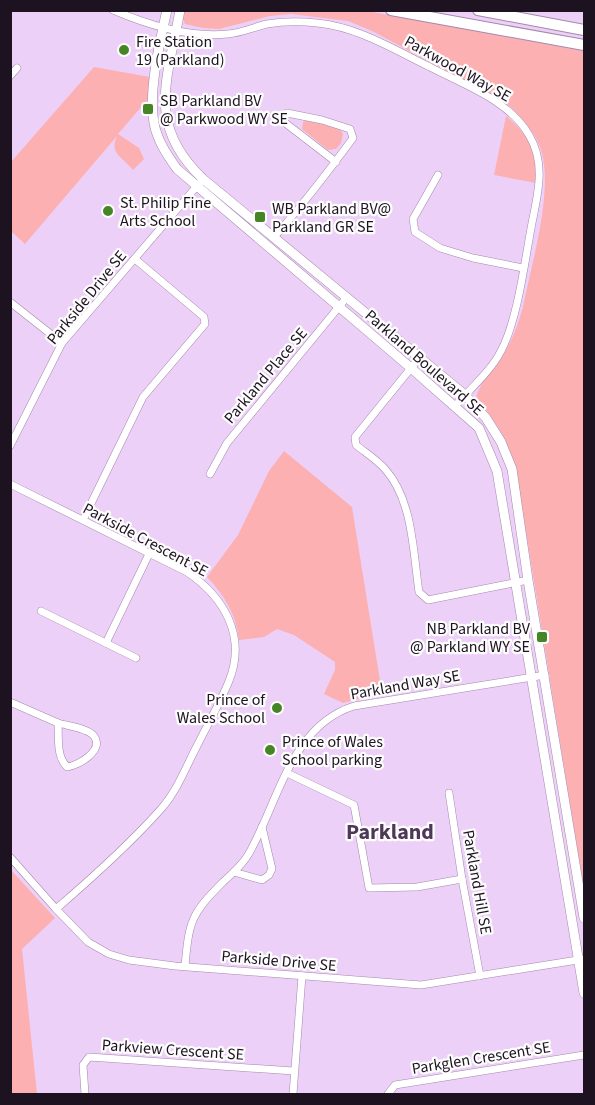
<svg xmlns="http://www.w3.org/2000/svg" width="595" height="1105" font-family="'Source Sans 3',sans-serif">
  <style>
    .green { fill: #fcb0b2 }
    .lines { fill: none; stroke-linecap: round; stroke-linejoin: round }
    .minor-casing { stroke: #a388ac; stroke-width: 8 }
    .tertiary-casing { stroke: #a388ac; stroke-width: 10 }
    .secondary-casing { stroke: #a388ac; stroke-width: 12 }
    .minor { stroke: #fff; stroke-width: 7 }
    .tertiary { stroke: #fff; stroke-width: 9 }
    .secondary { stroke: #fff; stroke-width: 10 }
    .poi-dot { fill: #468526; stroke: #fdfdfd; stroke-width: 2 }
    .labels { text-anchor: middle; stroke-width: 4.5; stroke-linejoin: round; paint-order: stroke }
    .poi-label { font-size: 16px; fill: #1d1320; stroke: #fdfdfd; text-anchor: start }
    .street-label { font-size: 16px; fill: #1d1320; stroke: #fdfdfd }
    .district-label { font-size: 22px; font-weight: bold; fill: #4e3757; stroke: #fdfdfd }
  </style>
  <rect width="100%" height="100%" fill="#edd0f7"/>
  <g class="green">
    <path d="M 184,10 L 367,11 L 584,51 L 584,890 L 516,470 C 509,442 495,419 476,398 C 480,381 493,371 502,357 C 512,341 518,325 523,307 C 531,265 554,191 541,150 C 535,131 520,115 505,102 L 372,31 L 348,21 L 291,14 L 270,16 L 219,29 L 203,28 L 185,24 L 183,19 Z"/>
    <path d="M 94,67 L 150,77 L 148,99 L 118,134 L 139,148 L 144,159 L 133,170 C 122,156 109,154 117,136 L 25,244 L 11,231 L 11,162 Z"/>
    <path d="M 506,116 C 528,133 538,155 536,183 L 494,175 Z"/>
    <polygon points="307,120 339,128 343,134 341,143 336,149 328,150 302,129 303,122"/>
    <path d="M 284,451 L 352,507 L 382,693 L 343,703 L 324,694 L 335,670 L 335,662 L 294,635 L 277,629 L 264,637 L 239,640 C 236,614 225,596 207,577 L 238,535 L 269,471 Z"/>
    <polygon points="10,869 55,918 22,949 37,1094 11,1094"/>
  </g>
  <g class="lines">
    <g class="minor-casing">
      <g id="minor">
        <path d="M 113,10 C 148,25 190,38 228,34 C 241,33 254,27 267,24 C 284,21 300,21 317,23 C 358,27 393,49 430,67 C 464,85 509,100 529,135 C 546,163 538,193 532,223 C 525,259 518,319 501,351 C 491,371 470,389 455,406"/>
        <polyline points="10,76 17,68"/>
        <polyline points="438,175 413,219 415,232 440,248 473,258 523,268"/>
        <path d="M 274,237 C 302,206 328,172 353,138 L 350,129 L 322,120 L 287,113 L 282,117 L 284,122 L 336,162"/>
        <polyline points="10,302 62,343"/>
        <path d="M 420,357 L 355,437 L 356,445 C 366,453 377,460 385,469 C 413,500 413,552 419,592 L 428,600 L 528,580"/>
        <polyline points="10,446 62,343 203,179"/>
        <polyline points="210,474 227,443 347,297"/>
        <path d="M 10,484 L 187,572 C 224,597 247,636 229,681 C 221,701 209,722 199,742 C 187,764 178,790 161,809 C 129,845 92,878 56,909"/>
        <polyline points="83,520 143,397 205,324 204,317 135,259"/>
        <polyline points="41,611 136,658"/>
        <polyline points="106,643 149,554"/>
        <polyline points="10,702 58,723"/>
        <path d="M 58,723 C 68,726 88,728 94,736 C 105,750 78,766 67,767 C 56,756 59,738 58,723 Z"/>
        <polyline points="287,773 354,805 369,888 417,887 462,879"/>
        <polyline points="449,793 462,879 480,976"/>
        <polyline points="10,857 56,909 88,942 109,954 129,960 175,966 421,985 584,959"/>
        <polyline points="234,872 262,880 269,875 272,869 262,827"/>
        <path d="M 185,966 C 189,921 191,914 223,882 C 232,874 242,865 248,855 C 278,804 290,726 354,706 L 545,675"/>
        <polyline points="85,1094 83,1065 89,1057 294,1071"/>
        <polyline points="293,1094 302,976"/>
        <polyline points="388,1094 395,1085 584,1055"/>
      </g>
    </g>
    <g class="tertiary-casing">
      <g id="tertiary">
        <path d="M 167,10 C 160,41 148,92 154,123 C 157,140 167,155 177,169 L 411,368 L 479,428 L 497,471 L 584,993"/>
        <path d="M 180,10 C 168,79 145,124 203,179 L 465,395 L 486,418 L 501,442 L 512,469 L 528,580 L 584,918"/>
      </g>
    </g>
    <g class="secondary-casing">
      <g id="secondary">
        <polyline points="391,10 584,45"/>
        <polyline points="478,10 584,30"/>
      </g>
    </g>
    <use href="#minor" class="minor"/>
    <use href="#tertiary" class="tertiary"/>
    <use href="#secondary" class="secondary"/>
  </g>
  <g class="poi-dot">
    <circle cx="124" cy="50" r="6"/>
    <rect x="142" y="103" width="12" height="12" rx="3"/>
    <circle cx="108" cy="211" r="6"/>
    <rect x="254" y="211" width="12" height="12" rx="3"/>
    <rect x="536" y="631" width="12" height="12" rx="3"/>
    <circle cx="277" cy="708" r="6"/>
    <circle cx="270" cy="750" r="6"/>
  </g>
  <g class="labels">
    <g class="poi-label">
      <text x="136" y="47">Fire Station<tspan x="136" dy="18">19 (Parkland)</tspan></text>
      <text x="160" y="106">SB Parkland BV<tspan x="160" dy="18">@ Parkwood WY SE</tspan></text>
      <text x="120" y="208">St. Philip Fine<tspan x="120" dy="18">Arts School</tspan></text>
      <text x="272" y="214">WB Parkland BV@<tspan x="272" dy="18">Parkland GR SE</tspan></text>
      <text x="530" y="634" text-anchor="end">NB Parkland BV<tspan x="530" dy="18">@ Parkland WY SE</tspan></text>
      <text x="265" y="705" text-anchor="end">Prince of<tspan x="265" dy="18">Wales School</tspan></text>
      <text x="282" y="747">Prince of Wales<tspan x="282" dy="18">School parking</tspan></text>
    </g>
    <g class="street-label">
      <text transform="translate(458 68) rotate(29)" y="6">Parkwood Way SE</text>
      <text transform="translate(86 297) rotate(-51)" y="6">Parkside Drive SE</text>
      <text transform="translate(425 362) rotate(41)" y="6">Parkland Boulevard SE</text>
      <text transform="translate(265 375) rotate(-50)" y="6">Parkland Place SE</text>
      <text transform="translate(146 539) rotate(28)" y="6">Parkside Crescent SE</text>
      <text transform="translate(405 684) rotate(-10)" y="6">Parkland Way SE</text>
      <text transform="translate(478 882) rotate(80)" y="6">Parkland Hill SE</text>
      <text transform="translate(279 960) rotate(5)" y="6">Parkside Drive SE</text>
      <text transform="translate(173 1049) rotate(4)" y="6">Parkview Crescent SE</text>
      <text transform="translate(481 1057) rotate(-9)" y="6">Parkglen Crescent SE</text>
    </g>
    <g class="district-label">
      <text x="390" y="839">Parkland</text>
    </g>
  </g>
  <rect width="595" height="1105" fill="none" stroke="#1d1320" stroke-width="24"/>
</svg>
